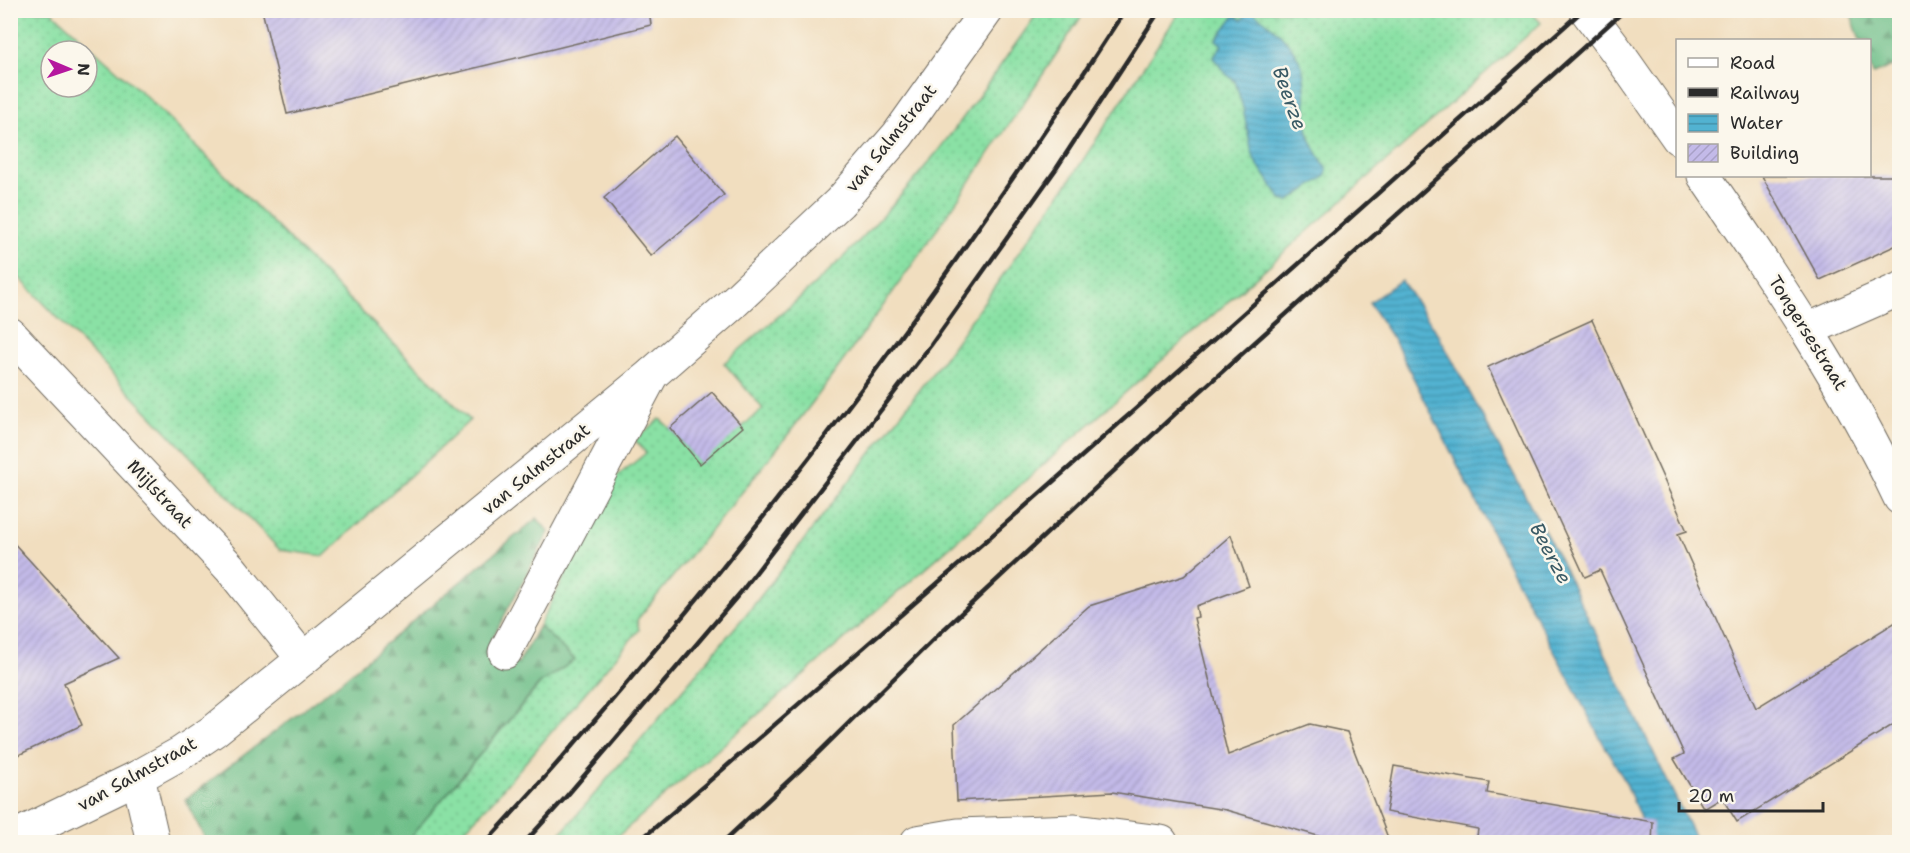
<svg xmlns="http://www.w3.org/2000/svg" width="1910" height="853" font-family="'Shantell Sans',sans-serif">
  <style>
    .grass { fill: url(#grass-dots); stroke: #5a8668; stroke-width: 1.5; fill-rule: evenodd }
    .forest { fill: url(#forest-firs); stroke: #4d755a; stroke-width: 1.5 }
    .water { fill: url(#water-rules); stroke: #3e6e7e; stroke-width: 1.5 }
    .building { fill: url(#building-hatch) }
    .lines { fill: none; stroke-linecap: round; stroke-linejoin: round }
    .minor-casing { stroke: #706a5f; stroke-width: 35 }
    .major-casing { stroke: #706a5f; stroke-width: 35 }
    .minor { stroke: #fff; stroke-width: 33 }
    .major { stroke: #fff; stroke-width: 33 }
    .rail { stroke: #2b2b2b; stroke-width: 4.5 }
    .labels { text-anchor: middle; stroke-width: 5; stroke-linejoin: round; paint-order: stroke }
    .street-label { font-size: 18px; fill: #2b2b2b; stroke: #fbf7ec }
    .water-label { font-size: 20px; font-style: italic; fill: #395a65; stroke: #fbf7ec }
  </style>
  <defs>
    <pattern id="grass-dots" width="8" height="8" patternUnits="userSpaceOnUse" patternTransform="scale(1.5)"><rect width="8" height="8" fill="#8ae1a5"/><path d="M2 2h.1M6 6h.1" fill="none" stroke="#77c18e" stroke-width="1.8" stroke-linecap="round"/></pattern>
    <pattern id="forest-firs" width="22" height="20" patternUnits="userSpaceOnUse" patternTransform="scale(1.5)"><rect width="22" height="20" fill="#6fbf8a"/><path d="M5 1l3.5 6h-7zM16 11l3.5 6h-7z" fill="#5b9b71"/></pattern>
    <pattern id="water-rules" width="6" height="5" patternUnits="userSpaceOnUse" patternTransform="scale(1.5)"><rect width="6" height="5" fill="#52b2d1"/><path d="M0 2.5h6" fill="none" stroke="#4491aa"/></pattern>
    <pattern id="building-hatch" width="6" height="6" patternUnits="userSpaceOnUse" patternTransform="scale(1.5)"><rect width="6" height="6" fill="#c3bae8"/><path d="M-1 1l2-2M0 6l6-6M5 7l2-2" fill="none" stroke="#a8a0c7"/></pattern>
  </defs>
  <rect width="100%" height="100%" fill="#fbf7ec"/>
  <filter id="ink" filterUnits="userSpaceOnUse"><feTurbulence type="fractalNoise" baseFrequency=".0167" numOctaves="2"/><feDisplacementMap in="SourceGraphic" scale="12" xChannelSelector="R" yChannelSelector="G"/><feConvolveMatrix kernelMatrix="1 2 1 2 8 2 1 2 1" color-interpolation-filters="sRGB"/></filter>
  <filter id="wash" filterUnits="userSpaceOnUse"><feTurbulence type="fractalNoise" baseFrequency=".008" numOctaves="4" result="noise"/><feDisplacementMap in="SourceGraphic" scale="24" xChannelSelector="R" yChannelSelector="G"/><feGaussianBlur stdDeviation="1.35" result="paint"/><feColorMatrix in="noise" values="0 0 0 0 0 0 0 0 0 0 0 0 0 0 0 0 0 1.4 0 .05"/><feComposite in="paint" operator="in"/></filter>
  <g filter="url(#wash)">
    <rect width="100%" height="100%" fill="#f1debf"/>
    <g class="grass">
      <path d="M 11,10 L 51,11 L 149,99 L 470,420 L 324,556 L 280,550 L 11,269 ZM 51,51 L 87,51 L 87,87 L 51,87 Z"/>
      <path d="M 1039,11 L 1085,11 C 1001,138 915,264 824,387 C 765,467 700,543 637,620 L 639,630 L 493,800 L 453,842 L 406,842 L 541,683 L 575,660 L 539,626 L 615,478 L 646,453 L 635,440 L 660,419 L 670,428 L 700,463 L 763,409 L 724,363 C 775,319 827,277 872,227 C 902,195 931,161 957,126 C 985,88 1012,49 1039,11 Z"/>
      <path d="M 1180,11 L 1530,11 L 1541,23 C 1233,299 923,572 611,842 L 552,842 L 571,822 L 753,606 L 945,357 L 1072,177 Z"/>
    </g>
    <g class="forest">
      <polygon points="1854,10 1899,11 1899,63 1873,74 1870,66 1870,40 1860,40 1850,12"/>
      <polygon points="537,518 549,532 491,641 518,664 539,626 575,660 540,683 406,842 207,842 185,800 341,681"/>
    </g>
    <g class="water">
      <path d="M 1248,11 L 1251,11 C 1269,23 1289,39 1299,60 C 1308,77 1304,108 1307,128 C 1310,143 1319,156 1327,169 L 1326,175 L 1323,178 L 1288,202 L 1282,200 L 1255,161 L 1251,148 L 1243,108 L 1235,81 L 1225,73 L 1213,57 L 1222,45 L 1216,40 L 1235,15 L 1242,20 Z"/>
      <polygon points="1401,280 1438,334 1559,558 1697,842 1650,842 1625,781 1599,736 1511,570 1395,342 1369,303"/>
    </g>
    <g id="blocks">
      <g class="building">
        <polygon points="262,10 649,10 651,25 287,114"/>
        <polygon points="675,136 724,195 651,256 604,198"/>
        <polygon points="1762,176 1899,176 1899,244 1820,280"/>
        <polygon points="1592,320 1687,531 1678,534 1756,708 1899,620 1899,721 1737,822 1722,798 1704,809 1674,759 1684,754 1600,570 1585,577 1488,367"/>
        <polygon points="712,392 743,427 700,464 670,428"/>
        <polygon points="1231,535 1249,586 1196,606 1198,617 1194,618 1228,755 1310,724 1347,732 1390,843 1343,843 1226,810 1112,792 957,801 954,725 1089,606 1184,576"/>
        <polygon points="10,539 119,658 64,683 82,725 10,759"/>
        <polygon points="1394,766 1489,782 1487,793 1653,822 1652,843 1476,843 1478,829 1386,812"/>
      </g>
    </g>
  </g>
  <g filter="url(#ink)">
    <use href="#blocks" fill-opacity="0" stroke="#706a5f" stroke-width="1.5"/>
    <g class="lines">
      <g class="minor-casing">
        <g id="minor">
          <polyline points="1586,10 1616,50 1678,138"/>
          <path d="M 1704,176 C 1775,279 1846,384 1900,498"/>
          <polyline points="1807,330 1900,289"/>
          <polyline points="505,652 652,374"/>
          <polyline points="138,777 153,842"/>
          <polyline points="10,839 138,777 181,753 215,730 303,659"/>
          <polyline points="917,842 958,835 1075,831 1161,842"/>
        </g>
      </g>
      <g class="major-casing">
        <polyline id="major" points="10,334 231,569 303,659 652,374 733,303 840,202 898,135 987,10"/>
      </g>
      <use href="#minor" class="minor"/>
      <use href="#major" class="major"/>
      <g class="rail">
        <path d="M 486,842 C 723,585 935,304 1125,10"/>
        <polyline points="525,842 565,798 741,592 931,345 1056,169 1160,10"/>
        <path d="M 638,842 C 957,570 1270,290 1583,10"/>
        <polyline points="723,842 815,756 941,632 1175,414 1625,10"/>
      </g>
    </g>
  </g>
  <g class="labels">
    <g class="street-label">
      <text transform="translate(891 138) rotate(-51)" y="6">van Salmstraat</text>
      <text transform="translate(1808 333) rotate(58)" y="6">Tongersestraat</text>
      <text transform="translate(536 469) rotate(-39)" y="6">van Salmstraat</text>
      <text transform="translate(160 494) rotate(47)" y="6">Mijlstraat</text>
      <text transform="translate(137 774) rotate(-29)" y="6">van Salmstraat</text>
    </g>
    <g class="water-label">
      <text transform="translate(1290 98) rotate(70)" y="7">Beerze</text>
      <text transform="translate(1551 553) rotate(62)" y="7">Beerze</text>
    </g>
  </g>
  <rect width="1910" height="853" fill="none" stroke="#fbf7ec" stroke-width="36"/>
  <rect x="1676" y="39" width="195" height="138" fill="#fbf7ec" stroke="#a8a59f" stroke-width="1.5"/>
  <rect x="1688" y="58" width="30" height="9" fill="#ffffff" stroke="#a8a59f" stroke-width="1.5"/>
  <text x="1730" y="69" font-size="18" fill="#2b2b2b">Road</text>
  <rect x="1688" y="88" width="30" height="9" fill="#2b2b2b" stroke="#a8a59f" stroke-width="1.5"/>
  <text x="1730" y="99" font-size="18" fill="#2b2b2b">Railway</text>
  <rect x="1688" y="114" width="30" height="18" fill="url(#water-rules)" stroke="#a8a59f" stroke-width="1.5"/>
  <text x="1730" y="129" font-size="18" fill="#2b2b2b">Water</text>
  <rect x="1688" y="144" width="30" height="18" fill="url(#building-hatch)" stroke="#a8a59f" stroke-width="1.5"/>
  <text x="1730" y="159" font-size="18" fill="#2b2b2b">Building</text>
  <g transform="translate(69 69) rotate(92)"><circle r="28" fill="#fbf7ec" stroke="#a8a59f" stroke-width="1.5"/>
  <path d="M0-4.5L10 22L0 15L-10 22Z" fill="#b5179e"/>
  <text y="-9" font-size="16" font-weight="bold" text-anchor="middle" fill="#2b2b2b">N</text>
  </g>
  <path d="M1679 802v9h144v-9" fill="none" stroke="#2b2b2b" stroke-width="3"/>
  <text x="1688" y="802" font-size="18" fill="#2b2b2b" stroke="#fbf7ec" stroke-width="4.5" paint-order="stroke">20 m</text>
</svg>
